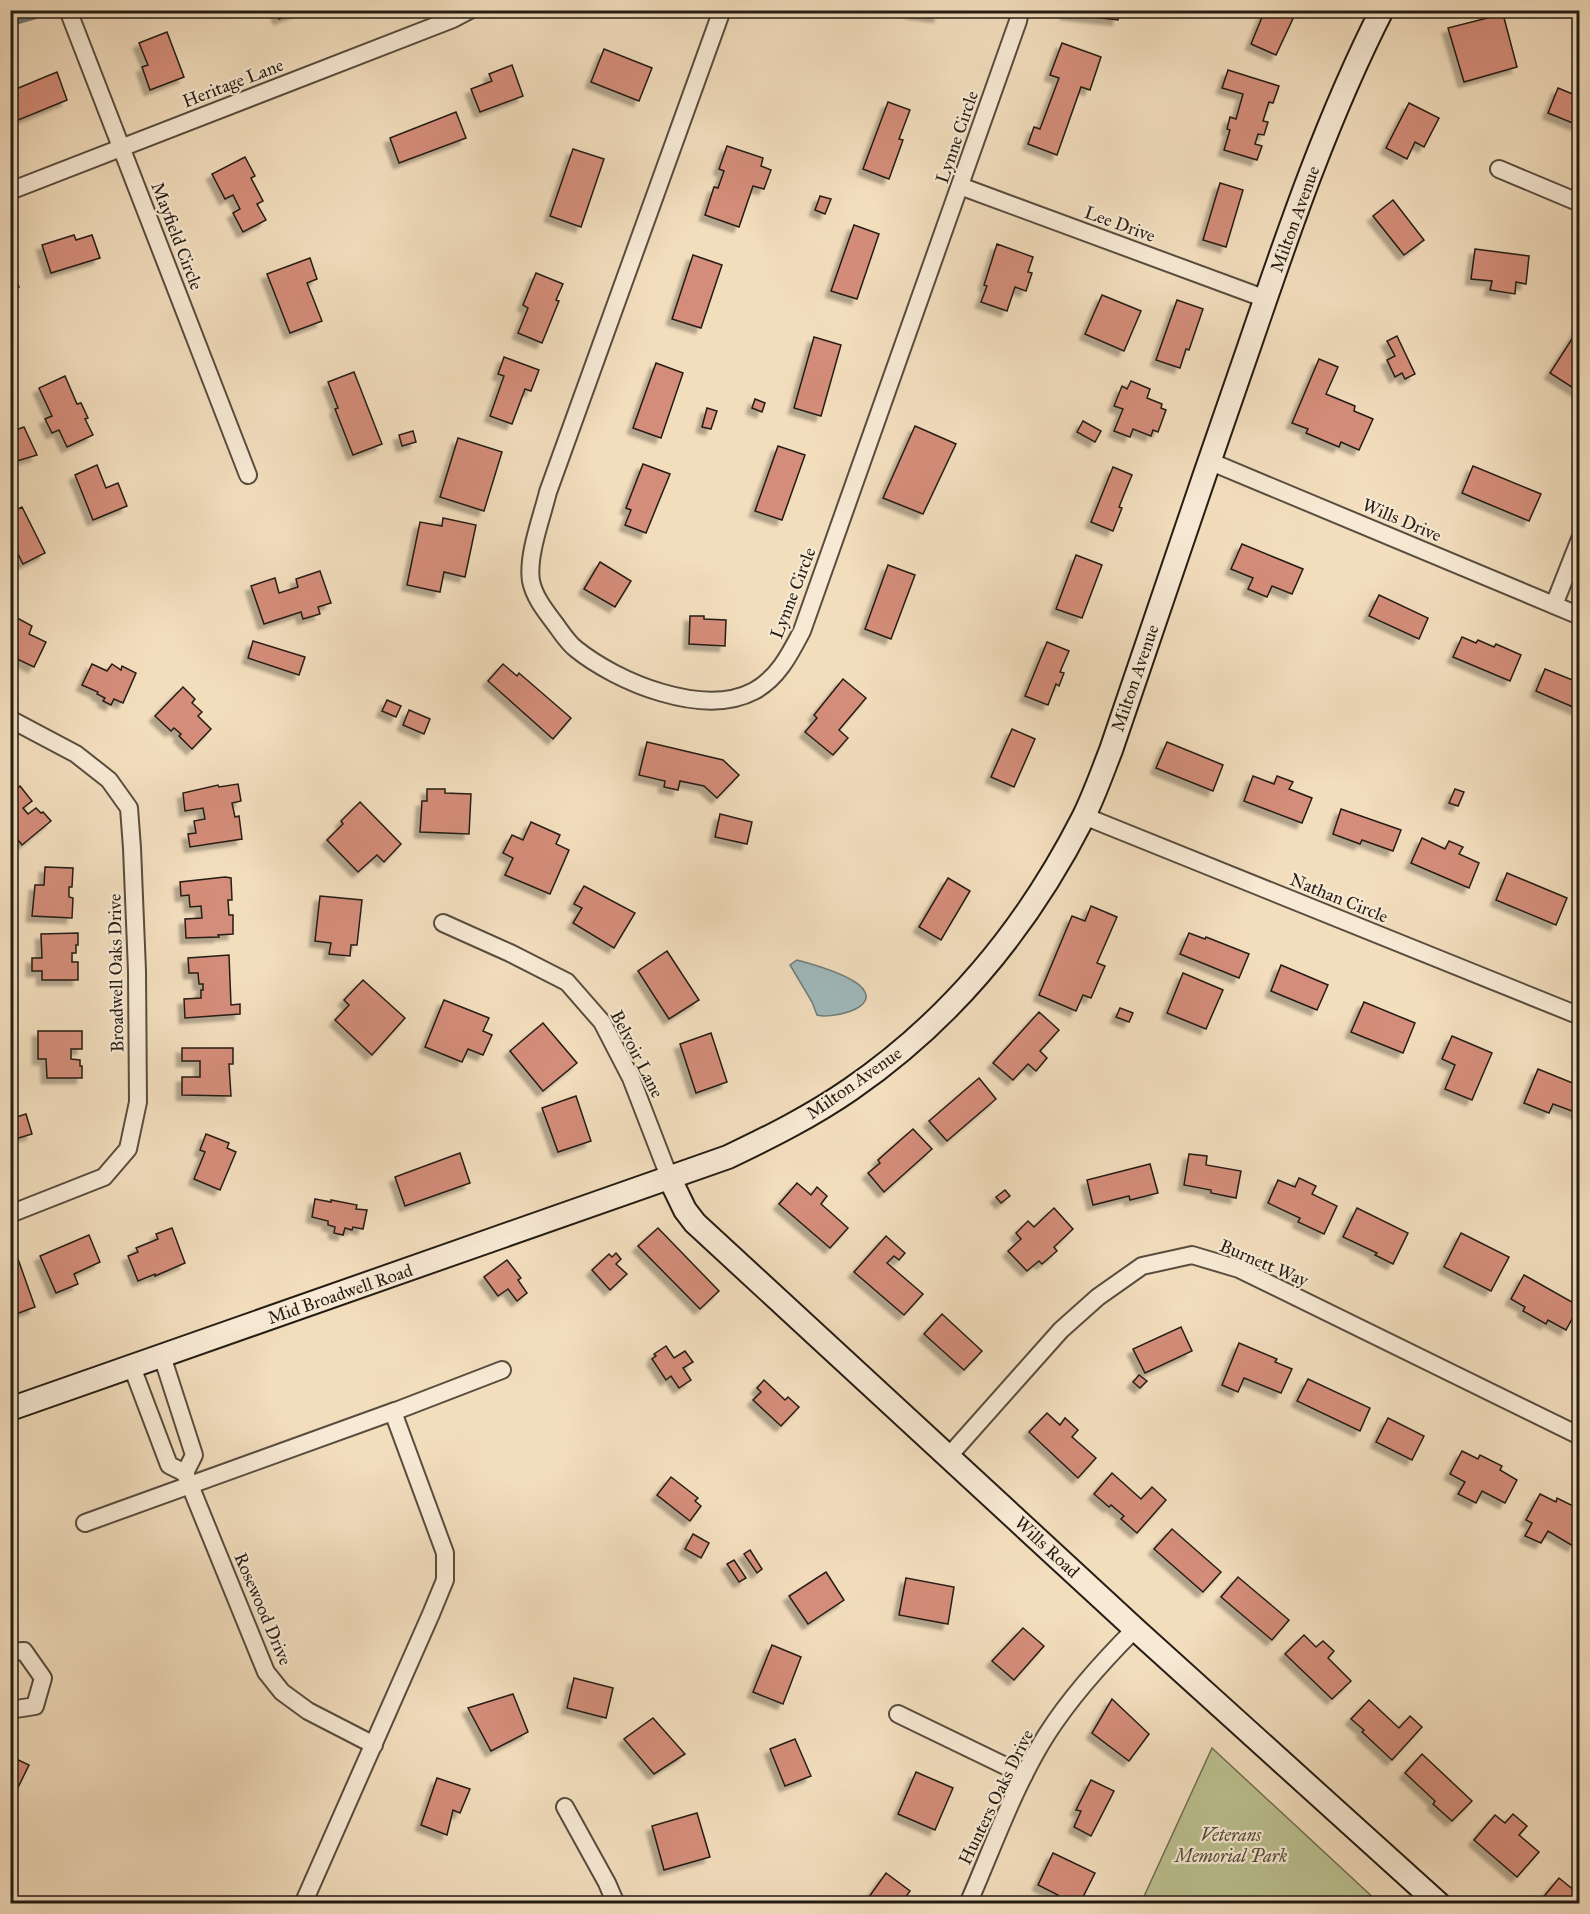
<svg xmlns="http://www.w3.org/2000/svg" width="1590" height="1914" font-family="'IM FELL Great Primer',serif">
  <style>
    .green { fill: #bbc090; stroke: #706e52; stroke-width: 1.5 }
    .water { fill: #9fb9bb; stroke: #6e7b78; stroke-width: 1.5 }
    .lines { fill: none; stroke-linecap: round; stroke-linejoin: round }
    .stream { stroke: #6e7b78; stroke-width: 5 }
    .building { fill: #d48d7a; stroke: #251d13; stroke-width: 1.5; filter: url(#shadow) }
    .street-casing { stroke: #584d3e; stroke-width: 20 }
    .secondary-casing { stroke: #251d13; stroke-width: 26 }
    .street { stroke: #f7e9d4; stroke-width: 16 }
    .secondary { stroke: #f7e9d4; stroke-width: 22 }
    .labels { text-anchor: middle; stroke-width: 4.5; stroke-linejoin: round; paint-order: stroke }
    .street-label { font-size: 18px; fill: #251d13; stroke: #f7e9d4 }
    .park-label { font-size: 18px; font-style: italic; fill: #524e38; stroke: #f7e9d4 }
  </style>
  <defs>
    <filter id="shadow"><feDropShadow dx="-5.5" dy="5.5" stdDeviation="1.5" flood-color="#0004"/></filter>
  </defs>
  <rect width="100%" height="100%" fill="#f2ddbd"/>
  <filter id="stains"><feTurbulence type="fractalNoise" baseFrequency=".00333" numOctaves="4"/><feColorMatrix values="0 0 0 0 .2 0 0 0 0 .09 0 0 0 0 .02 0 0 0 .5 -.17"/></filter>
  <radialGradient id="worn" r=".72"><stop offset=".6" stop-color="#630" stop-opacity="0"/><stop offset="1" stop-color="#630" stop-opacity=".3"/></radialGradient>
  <polygon class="green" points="1212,1748 1379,1903 1141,1903"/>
  <path class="water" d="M 797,960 C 812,964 858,977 865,992 C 874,1010 829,1019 817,1015 L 812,1002 L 790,965 Z"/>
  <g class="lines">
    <polyline class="stream" points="10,24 41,15"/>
  </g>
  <g class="building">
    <polygon points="276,10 302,10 279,19"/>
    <polygon points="912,10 940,10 939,17 911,13"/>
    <polygon points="1066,10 1119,10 1118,20 1066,14"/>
    <polygon points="1265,10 1279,16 1281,10 1296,12 1276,55 1251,44"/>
    <polygon points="1503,14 1517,67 1464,82 1448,28"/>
    <polygon points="167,32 184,77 150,90 142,67 148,65 139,43"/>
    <polygon points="1062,43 1101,57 1090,90 1081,87 1057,155 1028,144 1034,127 1040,129 1059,78 1050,75"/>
    <polygon points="604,49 652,68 639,101 591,82"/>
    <polygon points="512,65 523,96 480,112 471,89 492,81 489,74"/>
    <polygon points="1228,70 1279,86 1273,103 1269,102 1263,121 1268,122 1264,135 1258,134 1255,144 1262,146 1257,160 1224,150 1230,130 1227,129 1230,117 1236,119 1243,94 1222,88"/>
    <polygon points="57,72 67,100 11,123 10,98 18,95 16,89"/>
    <polygon points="1558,88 1580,97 1580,126 1548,113"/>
    <polygon points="888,102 910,110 899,139 903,140 889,179 863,169"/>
    <polygon points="1409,103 1439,118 1424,147 1415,142 1407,159 1386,148"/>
    <polygon points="456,112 466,138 399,163 390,138"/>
    <polygon points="727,146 763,158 761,166 771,170 764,189 753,186 739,227 705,215 714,187 718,188 724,171 719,169"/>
    <polygon points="573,149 604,159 581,227 550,216"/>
    <polygon points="245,157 255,176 251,178 263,201 257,204 266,220 243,232 233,213 240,209 233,195 225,199 212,174"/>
    <polygon points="1220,183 1243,190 1226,247 1203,240"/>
    <polygon points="820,196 831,199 825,214 815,210"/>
    <polygon points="1393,200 1424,240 1404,255 1373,216"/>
    <polygon points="854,225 879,234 857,299 831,291"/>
    <polygon points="74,235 76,240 92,235 100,258 51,273 42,245"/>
    <polygon points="997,244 1033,257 1028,272 1032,273 1026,291 1015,287 1007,311 981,302 987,286 984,285"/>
    <polygon points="1475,249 1529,256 1526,284 1516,282 1515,294 1490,290 1492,281 1471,279"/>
    <polygon points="693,255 722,265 701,328 672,319"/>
    <polygon points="310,258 317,279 307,283 322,321 290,333 267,274"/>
    <polygon points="10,265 19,287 10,290"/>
    <polygon points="536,273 563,284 556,300 559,301 542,343 518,333 528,308 523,305"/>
    <polygon points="1102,295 1141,311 1124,351 1085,334"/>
    <polygon points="1177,300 1203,309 1189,350 1186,349 1180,368 1156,360"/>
    <polygon points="1579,328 1580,389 1578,391 1550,373"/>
    <polygon points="1397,336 1415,374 1405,379 1402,373 1395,377 1387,360 1395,356 1387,341"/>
    <polygon points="814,337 841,345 821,416 794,408"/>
    <polygon points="504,357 539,370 531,391 525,389 512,424 490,416 504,376 498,374"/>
    <polygon points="1319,359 1338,367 1326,394 1355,406 1354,411 1373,419 1359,450 1341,442 1339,447 1306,433 1308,429 1292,423"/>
    <polygon points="656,363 683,373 661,438 633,428"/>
    <polygon points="354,372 382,444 353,455 335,409 338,408 328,382"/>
    <polygon points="65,376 77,404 81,403 88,418 85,419 93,435 67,447 59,430 52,433 45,419 52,416 39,388"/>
    <polygon points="1131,381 1150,389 1147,398 1162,404 1161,408 1166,410 1158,432 1153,430 1151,436 1133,429 1130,437 1114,431 1123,409 1114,406 1122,386 1127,389"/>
    <polygon points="755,399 765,403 762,412 752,408"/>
    <polygon points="707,408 717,411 711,429 702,427"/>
    <polygon points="1083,421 1101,431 1095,442 1077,432"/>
    <polygon points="915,426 956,444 923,514 883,498"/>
    <polygon points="24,427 37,455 10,463 10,432"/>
    <polygon points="413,431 416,442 402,446 399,435"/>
    <polygon points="458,438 502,452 484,511 440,497"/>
    <polygon points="778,446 805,455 782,520 755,511"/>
    <polygon points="643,464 670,474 646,533 625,525 631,510 626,508"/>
    <polygon points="97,465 106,488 118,483 127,506 93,520 75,475"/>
    <polygon points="1473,466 1541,494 1529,521 1462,493"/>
    <polygon points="1113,467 1132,475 1119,507 1122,508 1113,531 1091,522"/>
    <polygon points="22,507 45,553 23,564 10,538 10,513"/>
    <polygon points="443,518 476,525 465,577 444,572 440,592 407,585 420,522 442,526"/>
    <polygon points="1242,544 1303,569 1292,594 1272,586 1267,597 1248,589 1253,578 1231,569"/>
    <polygon points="1076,555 1102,565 1082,618 1056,609"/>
    <polygon points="600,562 631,581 615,607 584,589"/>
    <polygon points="888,565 915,575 891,639 865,629"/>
    <polygon points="320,571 331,603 318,607 320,614 303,619 301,612 264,624 251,586 275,578 279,593 298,587 296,579"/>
    <polygon points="1379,595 1428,618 1419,639 1369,616"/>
    <polygon points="10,614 32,626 29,634 46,642 34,667 17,659 18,657 10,653"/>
    <polygon points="690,616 704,616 704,619 726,620 725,646 689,644"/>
    <polygon points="1462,637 1476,643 1478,640 1494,647 1496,644 1521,655 1510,681 1453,657"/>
    <polygon points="253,641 305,657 299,675 248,658"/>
    <polygon points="1047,642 1069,651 1060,672 1064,673 1059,686 1056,684 1048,705 1025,696"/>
    <polygon points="92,664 107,671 112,664 121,670 122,666 136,673 123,703 114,699 111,705 103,701 105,698 97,694 98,692 82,685"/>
    <polygon points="503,664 517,676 519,673 571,718 553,739 488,681"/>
    <polygon points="1545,669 1580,683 1580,710 1536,691"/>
    <polygon points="843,679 866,698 839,730 848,738 833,755 805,732 817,718 814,715"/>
    <polygon points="183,687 195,699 192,703 202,712 198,716 211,729 192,749 179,736 181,734 174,728 171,731 155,716"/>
    <polygon points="387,700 401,706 396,717 382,711"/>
    <polygon points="409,710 430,719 424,734 403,725"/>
    <polygon points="1012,729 1035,739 1014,787 991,777"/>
    <polygon points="647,742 723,760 739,775 717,798 704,786 680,781 678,790 664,787 665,781 639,775"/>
    <polygon points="1167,742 1223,765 1213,791 1156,768"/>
    <polygon points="1253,776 1274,784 1277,776 1293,782 1289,789 1312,798 1302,823 1244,801"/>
    <polygon points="238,784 241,801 232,803 235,817 239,816 242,839 190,847 188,834 196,833 194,821 205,819 203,808 185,811 183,793 218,785 219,787"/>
    <polygon points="20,786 32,801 23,808 28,814 36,808 41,813 43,812 51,821 22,845 10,830 10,794"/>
    <polygon points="427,789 445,789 445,793 471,794 469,834 420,832 422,801 427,801"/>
    <polygon points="1455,789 1464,792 1458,806 1449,803"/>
    <polygon points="360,802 401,844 384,862 377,855 358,872 327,840 343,824 341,821"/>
    <polygon points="1341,809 1401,830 1393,851 1362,840 1360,844 1333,834"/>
    <polygon points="720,814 752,822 747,844 715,837"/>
    <polygon points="531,822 560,835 556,844 569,850 550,894 505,875 513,858 503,853 512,835 523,840"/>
    <polygon points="1422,838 1445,849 1449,841 1463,847 1459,854 1479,863 1469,888 1411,863"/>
    <polygon points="45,867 73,868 72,887 69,887 69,897 73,898 72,918 32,916 35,885 44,885"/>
    <polygon points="1507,873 1567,898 1556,925 1496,900"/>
    <polygon points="225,877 231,878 232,900 228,900 229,915 233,915 233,934 218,935 219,937 186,938 185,919 202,918 201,906 190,907 189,895 181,896 180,882"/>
    <polygon points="948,878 970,891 941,940 919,927"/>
    <polygon points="584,886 635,913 614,948 573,923 582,908 574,904"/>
    <polygon points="320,896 362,900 357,945 351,945 350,956 329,954 331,943 315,941"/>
    <polygon points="1091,906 1117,917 1097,963 1105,966 1091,998 1083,995 1076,1011 1039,995 1072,916 1085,921"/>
    <polygon points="78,933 78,945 76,945 76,953 72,953 72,962 78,962 78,980 42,980 42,971 32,971 32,958 42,958 41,934"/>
    <polygon points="1189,933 1205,939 1206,937 1249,954 1239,978 1180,954"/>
    <polygon points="667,951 699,1000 669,1019 638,971"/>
    <polygon points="229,955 231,1005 240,1004 240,1014 185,1018 184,999 201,998 201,990 203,990 203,984 199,984 198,973 189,973 188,958"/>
    <polygon points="1281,965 1328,985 1317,1010 1271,991"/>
    <polygon points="1183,973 1223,990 1206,1029 1167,1013"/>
    <polygon points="363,980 405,1018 372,1055 335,1020 349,1005 344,1000"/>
    <polygon points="444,1000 489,1018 483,1031 492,1035 483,1055 468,1049 462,1062 425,1047"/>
    <polygon points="1364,1002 1415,1023 1403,1053 1351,1032"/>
    <polygon points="1120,1008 1133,1013 1129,1022 1116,1017"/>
    <polygon points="1039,1012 1059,1030 1040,1051 1047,1058 1036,1071 1028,1064 1013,1080 993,1063"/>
    <polygon points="543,1023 577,1063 543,1091 510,1051"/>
    <polygon points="38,1031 82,1031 82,1049 71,1049 71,1059 80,1060 80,1066 82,1066 82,1078 47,1078 46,1059 38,1059"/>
    <polygon points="711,1033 727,1082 696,1093 680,1044"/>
    <polygon points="1452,1036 1492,1053 1472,1100 1445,1089 1455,1065 1442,1059"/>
    <polygon points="182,1048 233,1048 233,1064 229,1064 231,1096 182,1095 182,1077 200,1077 200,1061 182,1061"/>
    <polygon points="1538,1069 1580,1086 1580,1114 1553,1104 1549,1113 1524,1103"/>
    <polygon points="979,1078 996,1099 947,1141 929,1121"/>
    <polygon points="576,1096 591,1141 558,1152 542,1108"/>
    <polygon points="26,1114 32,1134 15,1139 16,1142 10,1144 10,1119"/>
    <polygon points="913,1129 932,1149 884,1192 868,1173 880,1163 878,1160"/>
    <polygon points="206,1134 229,1143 227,1148 236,1152 220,1190 194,1179 205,1152 200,1150"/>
    <polygon points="460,1153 470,1183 405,1206 395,1177"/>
    <polygon points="1189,1154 1207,1156 1206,1165 1241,1171 1236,1198 1211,1193 1211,1190 1184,1185"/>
    <polygon points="1150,1164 1158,1193 1130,1200 1129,1196 1093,1205 1087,1180"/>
    <polygon points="1299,1178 1316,1186 1312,1194 1337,1206 1324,1234 1298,1222 1300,1218 1268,1203 1278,1180 1295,1187"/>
    <polygon points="797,1183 811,1195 817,1187 827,1196 821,1204 848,1228 830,1248 779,1204"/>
    <polygon points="1005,1190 1010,1196 1001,1203 996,1197"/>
    <polygon points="315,1199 331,1202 331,1200 357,1205 356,1209 367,1210 363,1229 353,1227 352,1230 345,1228 343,1235 334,1233 335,1227 328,1225 328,1221 312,1217"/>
    <polygon points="1054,1208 1073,1229 1054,1247 1057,1251 1042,1264 1039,1261 1027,1271 1008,1251 1021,1239 1016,1233 1028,1221 1034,1227"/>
    <polygon points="1357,1208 1408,1233 1393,1264 1375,1255 1377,1253 1343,1237"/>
    <polygon points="172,1228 185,1263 155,1276 155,1274 138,1281 128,1256 138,1252 136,1248 158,1239 156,1234"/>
    <polygon points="658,1228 719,1291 700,1309 638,1246"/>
    <polygon points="1461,1233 1509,1257 1491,1291 1444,1267"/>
    <polygon points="89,1235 100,1262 74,1274 78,1284 56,1293 40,1256"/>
    <polygon points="886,1236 905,1253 899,1260 894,1256 887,1263 923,1294 904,1315 854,1272"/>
    <polygon points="616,1253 621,1259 616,1264 627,1274 610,1290 592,1270 609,1254 612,1257"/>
    <polygon points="18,1259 35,1307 16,1314 13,1306 10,1307 10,1261"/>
    <polygon points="507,1260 521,1278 518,1280 527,1293 517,1301 508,1289 498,1296 484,1277"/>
    <polygon points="1524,1275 1579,1306 1566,1330 1548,1320 1546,1324 1523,1311 1525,1307 1511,1299"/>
    <polygon points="942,1314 982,1351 964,1370 924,1334"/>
    <polygon points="1181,1327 1192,1351 1145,1373 1133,1349"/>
    <polygon points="1239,1343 1277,1359 1275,1362 1292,1369 1281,1393 1244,1378 1238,1392 1222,1385"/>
    <polygon points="666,1346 674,1358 685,1351 693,1362 683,1368 691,1380 679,1388 671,1376 666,1380 652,1359 656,1356 654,1354"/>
    <polygon points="1139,1375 1147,1381 1140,1388 1133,1382"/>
    <polygon points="1308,1379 1370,1408 1360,1431 1297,1401"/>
    <polygon points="764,1380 785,1400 788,1397 799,1407 781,1426 753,1400 761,1392 757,1388"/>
    <polygon points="1047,1413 1060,1425 1065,1418 1078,1430 1072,1437 1096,1458 1078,1478 1029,1432"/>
    <polygon points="1388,1418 1424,1436 1412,1460 1376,1442"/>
    <polygon points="1462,1451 1478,1459 1480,1455 1502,1466 1500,1470 1517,1480 1505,1503 1482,1491 1476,1503 1458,1494 1465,1482 1450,1474"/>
    <polygon points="1112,1473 1141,1499 1152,1487 1166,1500 1137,1533 1121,1519 1124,1516 1111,1505 1109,1507 1094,1494"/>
    <polygon points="671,1477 698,1498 695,1501 701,1506 690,1521 657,1495"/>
    <polygon points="1540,1494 1556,1502 1557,1498 1573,1506 1574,1504 1580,1506 1580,1534 1573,1546 1548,1531 1541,1543 1525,1536 1532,1523 1526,1520"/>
    <polygon points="1172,1529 1221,1572 1203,1592 1154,1549"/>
    <polygon points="693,1534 709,1543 701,1558 685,1549"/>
    <polygon points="750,1550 762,1569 757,1573 744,1554"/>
    <polygon points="734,1560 746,1578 739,1582 727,1564"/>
    <polygon points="826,1572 844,1600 808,1624 789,1596"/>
    <polygon points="1238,1577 1289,1620 1272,1640 1221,1597"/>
    <polygon points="906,1578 954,1587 948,1624 899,1615"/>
    <polygon points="1023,1628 1044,1646 1014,1680 992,1661"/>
    <polygon points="1304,1635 1316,1647 1323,1641 1334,1651 1328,1658 1351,1681 1332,1699 1285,1654"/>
    <polygon points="772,1645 801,1657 783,1704 753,1692"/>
    <polygon points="574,1678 613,1688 606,1718 567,1708"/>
    <polygon points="513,1694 528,1732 491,1751 468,1708"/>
    <polygon points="1112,1699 1149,1734 1129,1761 1092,1733"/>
    <polygon points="1369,1700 1399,1728 1410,1716 1422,1727 1392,1760 1362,1732 1364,1730 1351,1719"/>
    <polygon points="653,1718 685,1754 654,1774 624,1739"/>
    <polygon points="795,1739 811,1776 785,1786 770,1749"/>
    <polygon points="1422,1754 1472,1801 1452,1821 1433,1804 1435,1801 1405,1773"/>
    <polygon points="10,1756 29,1765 10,1804"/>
    <polygon points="916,1772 953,1788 935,1830 898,1814"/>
    <polygon points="437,1778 470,1789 460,1813 453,1810 447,1835 421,1825"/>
    <polygon points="1091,1780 1114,1791 1091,1836 1074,1827 1081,1811 1076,1810"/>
    <polygon points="697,1813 710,1857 664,1870 652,1826"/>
    <polygon points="1513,1814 1527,1826 1519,1835 1539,1852 1517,1877 1474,1840 1495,1815 1505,1823"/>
    <polygon points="1053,1853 1095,1873 1081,1901 1086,1904 1054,1904 1058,1895 1038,1885"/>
    <polygon points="886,1873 910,1891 901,1904 864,1904"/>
    <polygon points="1559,1878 1580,1895 1580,1904 1545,1904 1541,1900"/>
    <polygon points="558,1897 559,1904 525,1903"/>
  </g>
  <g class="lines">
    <g class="street-casing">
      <g id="street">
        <polyline points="68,10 248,475"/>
        <path d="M 722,10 L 548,492 C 542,517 527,555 531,581 C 534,596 544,609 553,621 C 560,630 567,642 576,649 C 617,682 703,718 754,691 C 778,678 790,654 802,631 L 1018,21 L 1020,10"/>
        <polyline points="1499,169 1580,203"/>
        <polyline points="960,186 1266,299"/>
        <polyline points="10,191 453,19 470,10"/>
        <polyline points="1209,461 1580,616"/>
        <polyline points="1554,605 1580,539"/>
        <polyline points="10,719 76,754 109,780 129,808 132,848 137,971 138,1102 128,1149 104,1177 10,1214"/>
        <polyline points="1084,816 1580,1016"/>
        <polyline points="443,923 510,953 567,982 602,1022 631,1078 670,1179"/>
        <polyline points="132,1367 169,1465 185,1473 194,1455 162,1356"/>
        <polyline points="948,1457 1061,1330 1098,1297 1142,1266 1192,1255 1239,1269 1580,1436"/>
        <polyline points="185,1473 266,1672 282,1692 308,1711 374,1745"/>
        <polyline points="85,1523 395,1411"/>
        <polyline points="10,1652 24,1651 43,1678 35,1706 10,1710"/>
        <polyline points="898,1714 1024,1775"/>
        <polyline points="565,1807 607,1883 616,1904"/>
        <polyline points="303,1904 431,1614 445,1580 445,1553 393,1412 502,1370"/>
        <path d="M 968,1904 C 993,1847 1014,1786 1047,1734 C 1072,1695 1103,1661 1135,1629"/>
      </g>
    </g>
    <g class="secondary-casing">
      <g id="secondary">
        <polyline points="670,1179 685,1210 695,1223 1135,1629 1439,1904"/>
        <path d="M 10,1409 L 728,1157 C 770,1137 812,1116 851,1089 C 951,1020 1028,926 1083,818 C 1094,796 1102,773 1111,750 C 1157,616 1202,481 1249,347 C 1288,233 1327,118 1382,10"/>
      </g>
    </g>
    <use href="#street" class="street"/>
    <use href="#secondary" class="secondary"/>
  </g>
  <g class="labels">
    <g class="street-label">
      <text transform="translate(233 83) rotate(-21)" y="6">Heritage Lane</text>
      <text transform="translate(957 137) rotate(-71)" y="6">Lynne Circle</text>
      <text transform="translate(1295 219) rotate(-70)" y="6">Milton Avenue</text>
      <text transform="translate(1120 224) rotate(20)" y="6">Lee Drive</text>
      <text transform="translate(177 236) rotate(69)" y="6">Mayfield Circle</text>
      <text transform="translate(1402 520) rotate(23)" y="6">Wills Drive</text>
      <text transform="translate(793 593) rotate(-69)" y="6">Lynne Circle</text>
      <text transform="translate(1135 678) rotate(-71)" y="6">Milton Avenue</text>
      <text transform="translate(1339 898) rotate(22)" y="6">Nathan Circle</text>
      <text transform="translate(116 973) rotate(-91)" y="6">Broadwell Oaks Drive</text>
      <text transform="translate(637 1054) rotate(63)" y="6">Belvoir Lane</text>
      <text transform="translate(854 1083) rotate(-35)" y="6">Milton Avenue</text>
      <text transform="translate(1264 1263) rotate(23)" y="6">Burnett Way</text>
      <text transform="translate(340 1294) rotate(-19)" y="6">Mid Broadwell Road</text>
      <text transform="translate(1047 1547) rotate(43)" y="6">Wills Road</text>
      <text transform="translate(263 1609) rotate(67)" y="6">Rosewood Drive</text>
      <text transform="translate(996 1797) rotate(-64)" y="6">Hunters Oaks Drive</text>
    </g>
    <g class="park-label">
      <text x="1231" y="1841">Veterans<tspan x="1231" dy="21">Memorial Park</tspan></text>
    </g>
  </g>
  <rect width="1590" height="1914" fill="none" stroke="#f2ddbd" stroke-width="36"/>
  <rect x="12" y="12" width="1566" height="1890" fill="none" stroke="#251d13" stroke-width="3"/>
  <rect x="18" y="18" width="1554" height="1878" fill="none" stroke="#251d13" stroke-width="1.5"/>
  <rect width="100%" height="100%" filter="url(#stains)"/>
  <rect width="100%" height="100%" fill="url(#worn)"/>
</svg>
